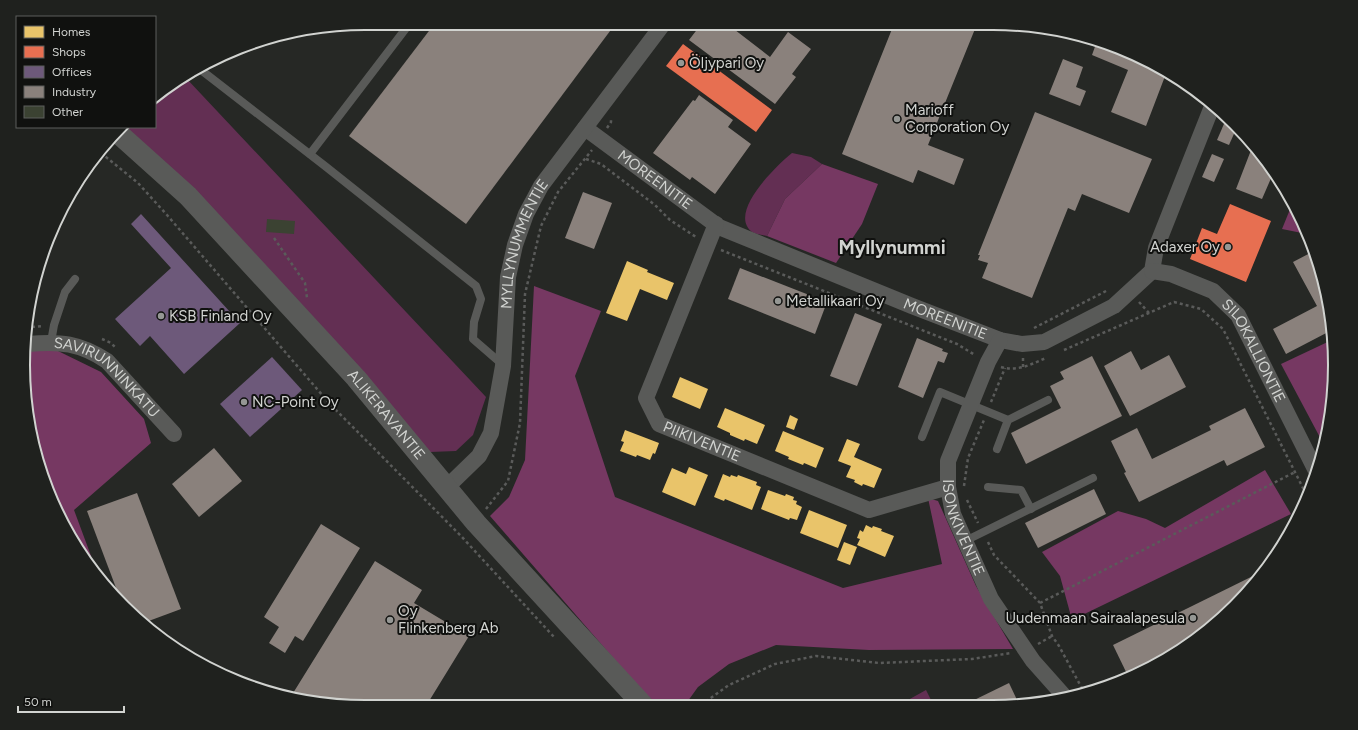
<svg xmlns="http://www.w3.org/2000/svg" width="1358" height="730" font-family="Figtree,sans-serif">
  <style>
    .green { fill: #632f53 }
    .forest { fill: #763862 }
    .homes { fill: #e9c46a }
    .shops { fill: #e76f51 }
    .offices { fill: #6d597a }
    .industry { fill: #8a817c }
    .building { fill: #3b4232 }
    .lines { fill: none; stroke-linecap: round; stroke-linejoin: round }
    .path { stroke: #5a5b5a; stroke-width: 2.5; stroke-dasharray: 3 3; stroke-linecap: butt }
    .service { stroke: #595a58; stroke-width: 8 }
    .minor { stroke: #595a58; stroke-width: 16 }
    .tertiary { stroke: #595a58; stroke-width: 21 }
    .poi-dot { fill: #959794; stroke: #10110f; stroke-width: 1.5 }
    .labels { text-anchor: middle; stroke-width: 4; stroke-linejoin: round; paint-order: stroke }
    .poi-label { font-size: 15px; fill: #d1d3d0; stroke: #10110f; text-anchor: start }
    .street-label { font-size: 15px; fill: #d1d3d0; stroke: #10110f }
    .district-label { font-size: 19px; font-weight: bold; fill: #d1d3d0; stroke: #10110f }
    .rim { fill: none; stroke: #d1d3d0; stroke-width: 2 }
  </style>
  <rect width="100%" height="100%" fill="#262825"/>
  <g class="green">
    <polygon points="186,78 486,397 473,435 456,451 430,452 126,127 155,127 155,96"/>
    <path d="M 792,153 L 811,157 L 822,164 L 785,199 L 767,236 C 763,235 755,234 752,232 C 727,213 777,165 792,153 Z"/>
    <polygon points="926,690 933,704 899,705"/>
  </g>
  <g class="forest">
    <polygon points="822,164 878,184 862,224 836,263 767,236 785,199"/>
    <polygon points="1293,202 1300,214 1307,234 1282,229"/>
    <polygon points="534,286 601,311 575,376 615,497 843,588 942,564 928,498 938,501 976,586 1013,649 869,650 776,645 729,664 698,687 685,705 654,705 490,516 509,497 525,460"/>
    <polygon points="1334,339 1332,409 1324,445 1281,364"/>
    <polygon points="27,350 56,350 101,372 144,419 151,443 74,510 97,572 49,496 24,388"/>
    <polygon points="1265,470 1291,514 1072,620 1060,576 1042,552 1118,511 1146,519 1165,528"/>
  </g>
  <g class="homes">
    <polygon points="627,261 648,270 647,272 674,283 667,300 640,289 627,321 606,313"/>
    <polygon points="680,377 708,389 700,409 672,397"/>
    <polygon points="725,408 765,425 757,444 745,439 744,441 730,435 730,433 717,427"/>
    <polygon points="790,415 798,419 794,430 786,427"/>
    <polygon points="625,430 659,443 655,454 653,453 650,460 637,455 636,457 620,451 624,442 621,441"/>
    <polygon points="783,431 824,448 816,468 804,463 803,465 788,459 789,457 775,451"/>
    <polygon points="847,439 860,444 854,457 882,469 874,488 863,484 862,486 854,482 855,480 846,477 851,466 838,461"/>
    <polygon points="689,467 708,475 695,506 662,492 672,468 686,474"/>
    <polygon points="723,474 730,477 731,475 737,477 738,475 757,482 756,485 761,487 752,510 725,499 724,501 714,497"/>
    <polygon points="768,490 785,496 786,494 794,497 793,500 797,501 796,504 802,507 797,520 790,518 789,520 761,509"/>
    <polygon points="809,510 847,525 838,548 800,533"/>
    <polygon points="866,525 872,528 873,526 882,529 881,531 894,536 885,557 857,545 860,539 857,538 860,530 863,532"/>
    <polygon points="844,542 857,547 850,565 837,560"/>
  </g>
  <g class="shops">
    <polygon points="683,44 772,110 756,132 666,66"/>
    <polygon points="1230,204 1271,221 1246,282 1190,259 1202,228 1217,234"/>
  </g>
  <g class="offices">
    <polygon points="141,214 240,323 184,374 150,336 140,346 115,319 171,268 131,224"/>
    <polygon points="272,357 302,390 250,437 220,404"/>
  </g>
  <g class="industry">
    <polygon points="435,23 616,23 466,224 349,136"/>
    <polygon points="702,23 726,23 770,57 788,32 811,49 792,74 796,77 775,104 689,40"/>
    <polygon points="894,24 977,24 928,145 964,159 954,185 918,170 913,183 842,154"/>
    <polygon points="1097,41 1164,69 1167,71 1146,126 1111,112 1128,70 1092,55"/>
    <polygon points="1063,59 1083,67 1076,87 1086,91 1080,106 1049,94"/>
    <polygon points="699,95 733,120 728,127 751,144 715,194 692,177 690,180 653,153 693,100 695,101"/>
    <polygon points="1035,112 1152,159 1129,213 1082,194 1075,211 1068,208 1032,298 982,278 988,263 978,260 980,255 978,255"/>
    <polygon points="1227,117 1237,127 1229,145 1217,140"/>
    <polygon points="1253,145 1264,157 1278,179 1272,176 1262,199 1236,189"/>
    <polygon points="1212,154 1224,159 1214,182 1202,177"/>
    <polygon points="583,192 612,203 594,249 565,238"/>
    <polygon points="1314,251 1323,276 1332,330 1286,354 1273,329 1317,306 1293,262"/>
    <polygon points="740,268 827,302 815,334 728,299"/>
    <polygon points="855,313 882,324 857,386 830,376"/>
    <polygon points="917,338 943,349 942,351 948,353 944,363 938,361 923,398 898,387"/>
    <polygon points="1131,351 1141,370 1169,355 1186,387 1130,416 1104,366"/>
    <polygon points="1092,356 1122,416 1026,464 1011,433 1061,408 1050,386 1064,379 1060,372"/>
    <polygon points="1245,408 1265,447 1227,466 1224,460 1139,502 1124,473 1126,472 1111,441 1137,428 1152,459 1211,430 1209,426"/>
    <polygon points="214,448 242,481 199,517 172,484"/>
    <polygon points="1094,489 1106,514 1038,548 1025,523"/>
    <polygon points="137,493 181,609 146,622 121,601 87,511"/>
    <polygon points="321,524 360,548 303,641 295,636 285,653 269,643 279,627 264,617"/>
    <polygon points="375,561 422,590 414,603 469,636 426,706 343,706 290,698"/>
    <polygon points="1257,574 1259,578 1250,591 1183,649 1129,678 1113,645"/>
    <polygon points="1009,683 1019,704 966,704"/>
  </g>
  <polygon class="building" points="267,219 295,221 294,234 266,232"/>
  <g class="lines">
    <g class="path">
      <polyline points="607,128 611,122 611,118"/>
      <polyline points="101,153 138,183 167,215 330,404 461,536 554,637"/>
      <polyline points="586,159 601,164 655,205 670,220 696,237"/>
      <polyline points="274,238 305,283 307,298"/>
      <polyline points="721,250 957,344 975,355"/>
      <polyline points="1139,302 1149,313"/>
      <polyline points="32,327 43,326"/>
      <polyline points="1034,328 1108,290"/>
      <polyline points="102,339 111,343 116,348"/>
      <polyline points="1064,350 1174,302 1201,309 1223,329 1307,496"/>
      <polyline points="1023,358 1023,368"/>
      <path d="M 1001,367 C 1017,372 1032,364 1046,358"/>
      <polyline points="991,402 1005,368"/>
      <polyline points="964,486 968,458 984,420"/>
      <polyline points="967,500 978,523"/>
      <polyline points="486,509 508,481 520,423 525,294 541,226 558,192 592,150"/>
      <polyline points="988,542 994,555 1040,603 1052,636 1059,646 1084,692"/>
      <polyline points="1040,603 1295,472"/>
      <polyline points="1038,644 1052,636"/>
      <polyline points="701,705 729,685 775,664 816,656 879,663 972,659 1011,653"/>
    </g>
    <g class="service">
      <polyline points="201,70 325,166 476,286 481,299 474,322 473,339 503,365"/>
      <polyline points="310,154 410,23"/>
      <polyline points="51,342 54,325 65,292 75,279"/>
      <polyline points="922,437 940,392 1008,420"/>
      <polyline points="997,449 1008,420 1048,400"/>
      <polyline points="988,487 1021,490 1031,509"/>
      <polyline points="965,541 1093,478"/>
    </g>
    <g class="minor">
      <path id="s1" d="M 585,128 L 719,227 L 912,306 L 1000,340 L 1022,344 L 1044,342 L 1114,306 L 1152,271 L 1156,248 L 1213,104"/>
      <path id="s2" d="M 716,224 L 646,398 L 659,424 L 869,510 L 948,487"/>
      <path id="s3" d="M 1152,271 L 1171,274 L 1213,291 L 1238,315 L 1317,473"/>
      <path id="s4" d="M 1000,340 L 988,362 L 948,461 L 948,487 L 953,514 L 991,599 L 1033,661 L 1065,697"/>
      <path id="s5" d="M 28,344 C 60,341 80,343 107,361 L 174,434"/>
      <path id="s6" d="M 446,488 L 479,456 L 491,433 L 503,366 L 508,277 L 515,245 L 526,214 L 541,186 L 664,23"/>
    </g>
    <path class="tertiary" id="s7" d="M 119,134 L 188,196 L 356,378 L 476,523 L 643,705"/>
  </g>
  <g class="poi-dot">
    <circle cx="681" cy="63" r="4"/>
    <circle cx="897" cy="119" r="4"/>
    <circle cx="1228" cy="247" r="4"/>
    <circle cx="778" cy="301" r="4"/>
    <circle cx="161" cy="316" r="4"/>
    <circle cx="244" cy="402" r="4"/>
    <circle cx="1193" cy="618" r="4"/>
    <circle cx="390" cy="620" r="4"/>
  </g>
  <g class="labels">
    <g class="poi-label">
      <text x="689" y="68">Öljypari Oy</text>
      <text x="905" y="115">Marioff<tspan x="905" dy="17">Corporation Oy</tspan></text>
      <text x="1220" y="252" text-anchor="end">Adaxer Oy</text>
      <text x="786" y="306">Metallikaari Oy</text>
      <text x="169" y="321">KSB Finland Oy</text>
      <text x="252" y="407">NC-Point Oy</text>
      <text x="398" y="616">Oy<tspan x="398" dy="17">Flinkenberg Ab</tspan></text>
      <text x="1185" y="623" text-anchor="end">Uudenmaan Sairaalapesula</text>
    </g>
    <g class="street-label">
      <text dy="5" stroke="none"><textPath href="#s1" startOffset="87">MOREENITIE</textPath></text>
      <text dy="5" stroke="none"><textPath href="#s6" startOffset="265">MYLLYNUMMENTIE</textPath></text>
      <text dy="5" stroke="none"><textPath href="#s1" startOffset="411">MOREENITIE</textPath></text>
      <text dy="5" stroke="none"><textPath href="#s3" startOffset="138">SILOKALLIONTIE</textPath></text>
      <text dy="5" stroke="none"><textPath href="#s5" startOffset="91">SAVIRUNNINKATU</textPath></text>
      <text dy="5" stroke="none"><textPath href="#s7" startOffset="388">ALIKERAVANTIE</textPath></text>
      <text dy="5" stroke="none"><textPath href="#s2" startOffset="263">PIIKIVENTIE</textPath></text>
      <text dy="5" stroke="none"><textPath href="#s4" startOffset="201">ISONKIVENTIE</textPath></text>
    </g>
    <g class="district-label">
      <text x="892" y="254">Myllynummi</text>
    </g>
  </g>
  <path d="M0 0H1358V730H0ZM365 30H993A335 335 0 0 1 1328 365V365A335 335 0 0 1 993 700H365A335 335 0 0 1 30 365V365A335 335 0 0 1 365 30Z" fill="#1f211e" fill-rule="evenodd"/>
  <path class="rim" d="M365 30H993A335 335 0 0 1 1328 365V365A335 335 0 0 1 993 700H365A335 335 0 0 1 30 365V365A335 335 0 0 1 365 30Z"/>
  <rect x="16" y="16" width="140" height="112" fill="#10110f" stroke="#5d5f5c"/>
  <rect x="24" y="26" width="20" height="12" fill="#e9c46a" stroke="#5d5f5c"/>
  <text x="52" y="36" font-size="12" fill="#d1d3d0">Homes</text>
  <rect x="24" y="46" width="20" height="12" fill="#e76f51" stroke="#5d5f5c"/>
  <text x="52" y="56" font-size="12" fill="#d1d3d0">Shops</text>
  <rect x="24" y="66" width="20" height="12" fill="#6d597a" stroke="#5d5f5c"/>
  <text x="52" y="76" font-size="12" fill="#d1d3d0">Offices</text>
  <rect x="24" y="86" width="20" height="12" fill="#8a817c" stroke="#5d5f5c"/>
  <text x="52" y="96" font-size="12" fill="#d1d3d0">Industry</text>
  <rect x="24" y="106" width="20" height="12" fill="#3b4232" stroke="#5d5f5c"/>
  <text x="52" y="116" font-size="12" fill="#d1d3d0">Other</text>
  <path d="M18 706v6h106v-6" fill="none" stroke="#d1d3d0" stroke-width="2"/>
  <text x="24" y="706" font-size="12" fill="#d1d3d0" stroke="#10110f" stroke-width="3" paint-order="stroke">50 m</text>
</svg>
